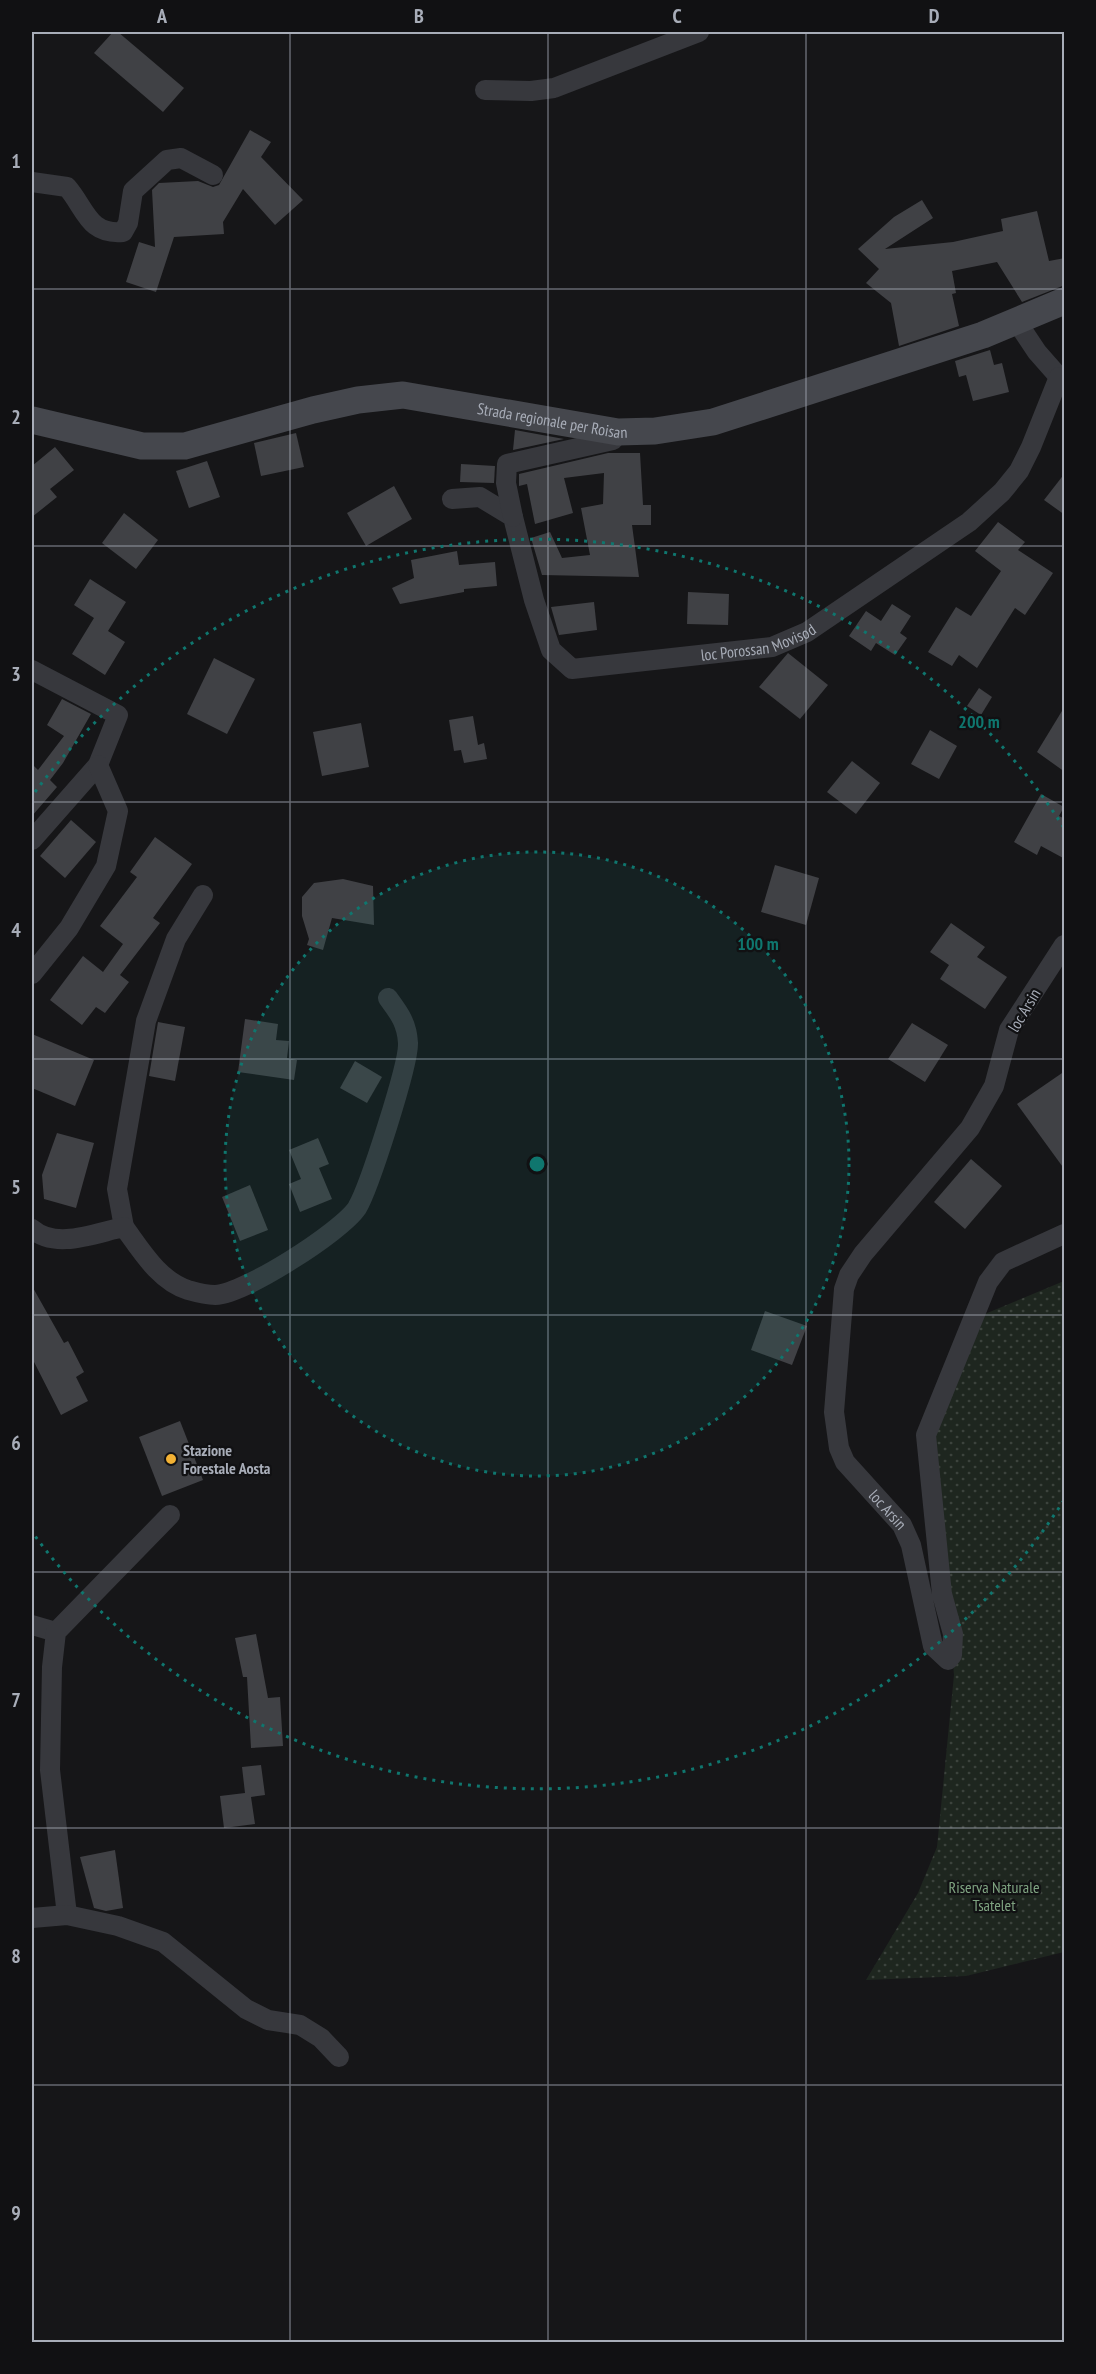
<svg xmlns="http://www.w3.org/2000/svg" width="1096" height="2374" font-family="'PT Sans Narrow',sans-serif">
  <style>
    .grass { fill: url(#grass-dots) }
    .building { fill: #404145 }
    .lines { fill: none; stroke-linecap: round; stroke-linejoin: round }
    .minor { stroke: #37383d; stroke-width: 20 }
    .secondary { stroke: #45474d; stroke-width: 27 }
    .grid { fill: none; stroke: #a8adb8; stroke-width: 1.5; stroke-opacity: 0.55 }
    .ring { fill: none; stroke: #0f766e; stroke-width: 3; stroke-dasharray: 3 6 }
    .poi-dot { fill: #f2b134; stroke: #111113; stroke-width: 2 }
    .labels { text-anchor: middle; stroke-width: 4.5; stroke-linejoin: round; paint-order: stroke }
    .street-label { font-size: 16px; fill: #a8adb8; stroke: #111113 }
    .poi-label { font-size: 16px; font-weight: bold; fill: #a8adb8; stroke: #111113; text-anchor: start }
    .park-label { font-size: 16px; fill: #7fa381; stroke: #111113 }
    .centre { fill: #0f766e; stroke: #111113; stroke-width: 3 }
    .ring-label { font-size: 18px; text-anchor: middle; font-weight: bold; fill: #0f766e; stroke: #111113; stroke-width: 4.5; stroke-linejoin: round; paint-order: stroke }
    .neatline { fill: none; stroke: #a8adb8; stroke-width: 2 }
    .grid-label { font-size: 20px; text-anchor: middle; font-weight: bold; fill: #a8adb8 }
  </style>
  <defs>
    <pattern id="grass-dots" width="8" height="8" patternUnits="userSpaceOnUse" patternTransform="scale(1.5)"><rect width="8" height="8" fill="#1e261f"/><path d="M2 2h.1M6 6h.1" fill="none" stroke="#3c433d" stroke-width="1.8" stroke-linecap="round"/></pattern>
  </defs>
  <rect width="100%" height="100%" fill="#161618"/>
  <polygon class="grass" points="1064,1281 1064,1952 966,1976 866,1980 918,1893 937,1847 954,1675 933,1435 980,1316"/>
  <g class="building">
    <polygon points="113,32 118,32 184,88 163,112 94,53"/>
    <polygon points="250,130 271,142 261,157 303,200 275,225 243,189 223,222 224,234 174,237 156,292 126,282 139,242 155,247 152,190 159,183 198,181 213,187 219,185"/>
    <polygon points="922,200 933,218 885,249 953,242 1003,231 1001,219 1037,211 1049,261 1065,258 1065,285 1022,302 997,262 952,271 956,293 952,294 959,326 899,346 891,303 866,283 879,269 858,249 894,217"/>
    <polygon points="990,350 994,365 1002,363 1009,392 973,401 966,375 959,377 955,361"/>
    <polygon points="515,430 564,439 513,450"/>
    <polygon points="296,433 304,467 261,476 254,443"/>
    <polygon points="55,447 74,470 50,489 57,497 32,517 32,466"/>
    <polygon points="608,453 640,453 643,505 651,505 651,525 632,525 639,577 542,575 531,538 550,532 562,558 590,555 581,508 603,504 604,473 564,478 573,513 535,524 527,484 519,486 519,474"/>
    <polygon points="207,461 220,497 189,508 176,471"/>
    <polygon points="461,464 495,466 494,483 460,482"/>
    <polygon points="1065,473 1065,515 1044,500"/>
    <polygon points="394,486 412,519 366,546 347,513"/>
    <polygon points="124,513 158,540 136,569 102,543"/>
    <polygon points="998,522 1025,542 1018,550 1053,573 1025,615 1015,608 977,668 959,655 952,666 928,652 956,607 971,616 1001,571 975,551"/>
    <polygon points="457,551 459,565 495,562 497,586 464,589 464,592 400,604 392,588 414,578 411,560"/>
    <polygon points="90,579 126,602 108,631 125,642 105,675 72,654 94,618 74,605"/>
    <polygon points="688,592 729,594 728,625 687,624"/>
    <polygon points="594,602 597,630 559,635 551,607"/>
    <polygon points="892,604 911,616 900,633 907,638 895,655 876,643 871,651 849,636 866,611 881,621"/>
    <polygon points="788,653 828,685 800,719 759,687"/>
    <polygon points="214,658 255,679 227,734 187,714"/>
    <polygon points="979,688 992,697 981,715 967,706"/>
    <polygon points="62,699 91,714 63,763 50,780 57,787 32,816 32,764 38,770 64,736 47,725"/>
    <polygon points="1065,706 1065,772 1037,752"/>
    <polygon points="473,716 478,745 484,743 487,759 464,763 461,750 454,751 449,720"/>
    <polygon points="361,723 369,767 322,776 313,732"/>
    <polygon points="930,730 957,746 939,779 911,764"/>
    <polygon points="852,761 880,783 856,814 827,792"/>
    <polygon points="1041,794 1064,807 1059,816 1065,819 1065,859 1041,846 1037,855 1014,842"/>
    <polygon points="71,820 96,842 65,878 40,856"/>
    <polygon points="155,837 192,864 153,918 160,923 120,975 129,982 105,1013 96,1007 82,1025 50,1000 83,956 103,972 123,944 100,926 137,877 130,872"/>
    <polygon points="775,865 819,878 806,925 761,912"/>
    <polygon points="343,879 373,886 374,925 332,918 323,950 307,945 309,939 302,916 302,897 314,883"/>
    <polygon points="951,923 985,947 977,957 1007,977 985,1009 940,979 949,965 930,952"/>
    <polygon points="245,1019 278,1024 276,1040 289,1041 287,1058 297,1060 294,1080 238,1072"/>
    <polygon points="158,1022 185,1027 175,1081 149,1076"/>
    <polygon points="912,1023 948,1045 925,1082 888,1059"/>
    <polygon points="32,1034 94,1060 75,1106 32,1088"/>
    <polygon points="355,1061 382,1077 367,1103 340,1088"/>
    <polygon points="1065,1071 1065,1170 1017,1104"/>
    <polygon points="57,1133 94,1143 76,1208 44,1199 42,1175"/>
    <polygon points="318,1138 329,1164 319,1168 332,1199 300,1212 289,1184 301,1179 289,1150"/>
    <polygon points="971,1159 1002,1186 965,1229 934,1202"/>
    <polygon points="250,1185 268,1230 240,1241 222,1197"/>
    <polygon points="32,1286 64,1343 68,1341 84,1372 76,1377 88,1401 61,1415 32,1358"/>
    <polygon points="765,1311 807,1326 792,1365 751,1350"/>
    <polygon points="180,1421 203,1480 162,1496 139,1437"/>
    <polygon points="256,1634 268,1698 280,1697 283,1746 251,1748 247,1677 243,1677 235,1638"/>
    <polygon points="261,1765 265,1795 251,1797 255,1824 224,1828 220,1796 245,1793 242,1767"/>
    <polygon points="115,1850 123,1908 106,1911 94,1908 80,1857"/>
  </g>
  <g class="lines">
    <g class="minor">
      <polyline points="485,90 531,91 554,88 699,32"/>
      <path d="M 32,182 L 67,187 C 86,209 88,235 123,232 L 128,223 L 133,191 L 167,160 L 181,158 L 213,175"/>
      <polyline points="1017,322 1037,352 1059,377 1064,378"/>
      <path id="s1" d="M 452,499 L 480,497 L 513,517 L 534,600 L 551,650 L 572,669 L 772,647 L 807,632 L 969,522 L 1002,492 L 1019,471 L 1031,447 L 1059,377"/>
      <polyline points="513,517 506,483 507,464 613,440 618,432"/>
      <polyline points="32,670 118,715 98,765 32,840"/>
      <path id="s2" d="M 1064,945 L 1009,1030 L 994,1086 L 970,1128 L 863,1254 L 849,1275 L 844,1289 L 834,1412 L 839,1448 L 845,1462 L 902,1525 L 911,1545 L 933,1646 L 948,1660 L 952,1655 L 953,1634 L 942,1594 L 926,1435 L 988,1282 L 1003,1262 L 1064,1234"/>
      <polyline points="32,974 69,928 106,866 118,811 98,765"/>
      <polyline points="124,1227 117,1189 146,1021 176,939 203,895"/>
      <path d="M 32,1229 C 56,1250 95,1233 124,1227 C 141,1250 159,1281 188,1290 C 195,1292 207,1295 215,1295 C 244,1294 341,1232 357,1208 C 369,1188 409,1064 408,1043 C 407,1023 399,1013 388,998"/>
      <polyline points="32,1625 56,1632"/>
      <polyline points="67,1915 50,1770 52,1667 56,1632 170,1515"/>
      <polyline points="32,1918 67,1915 118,1926 163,1942 246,2009 268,2020 300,2025 321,2038 339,2057"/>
    </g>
    <path class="secondary" id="s3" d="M 32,420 L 142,446 L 185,446 L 313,410 L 358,400 L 403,395 L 618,432 L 655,431 L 713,422 L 983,335 L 1064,301"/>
  </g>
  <path class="grid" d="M 290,32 L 290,2342M 548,32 L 548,2342M 806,32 L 806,2342M 32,289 L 1064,289M 32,546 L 1064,546M 32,802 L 1064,802M 32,1059 L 1064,1059M 32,1315 L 1064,1315M 32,1572 L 1064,1572M 32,1828 L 1064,1828M 32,2085 L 1064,2085"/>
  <circle cx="537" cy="1164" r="312" fill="#0f766e" fill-opacity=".12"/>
  <g class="ring">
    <circle cx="537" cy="1164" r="312"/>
    <path d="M1064 1500A625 625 0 0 1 35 1536M35 792A625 625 0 0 1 1064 828"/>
  </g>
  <circle class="poi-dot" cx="171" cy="1459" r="6"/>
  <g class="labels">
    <g class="street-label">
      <text dy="6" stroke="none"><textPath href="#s3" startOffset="532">Strada regionale per Roisan</textPath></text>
      <text dy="6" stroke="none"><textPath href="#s1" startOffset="422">loc Porossan Movisod</textPath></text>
      <text transform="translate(1024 1010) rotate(-59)" y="6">loc Arsin</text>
      <text dy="6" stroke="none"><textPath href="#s2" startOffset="652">loc Arsin</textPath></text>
    </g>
    <g class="poi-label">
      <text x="183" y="1456">Stazione<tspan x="183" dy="18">Forestale Aosta</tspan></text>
    </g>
    <g class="park-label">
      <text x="994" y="1893">Riserva Naturale<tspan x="994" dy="18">Tsatelet</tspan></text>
    </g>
  </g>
  <circle cx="537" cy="1164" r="9" class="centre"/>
  <g class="ring-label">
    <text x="979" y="728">200 m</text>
    <text x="758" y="950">100 m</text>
  </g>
  <rect width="1096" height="2374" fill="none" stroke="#111113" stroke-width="66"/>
  <rect x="33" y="33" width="1030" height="2308" class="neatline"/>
  <g class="grid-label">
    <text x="162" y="23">A</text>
    <text x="419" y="23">B</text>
    <text x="677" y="23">C</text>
    <text x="934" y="23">D</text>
    <text x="16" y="168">1</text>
    <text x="16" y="424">2</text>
    <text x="16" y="681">3</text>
    <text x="16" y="937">4</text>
    <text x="16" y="1194">5</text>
    <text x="16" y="1450">6</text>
    <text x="16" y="1707">7</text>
    <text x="16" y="1963">8</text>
    <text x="16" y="2220">9</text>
  </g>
</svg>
